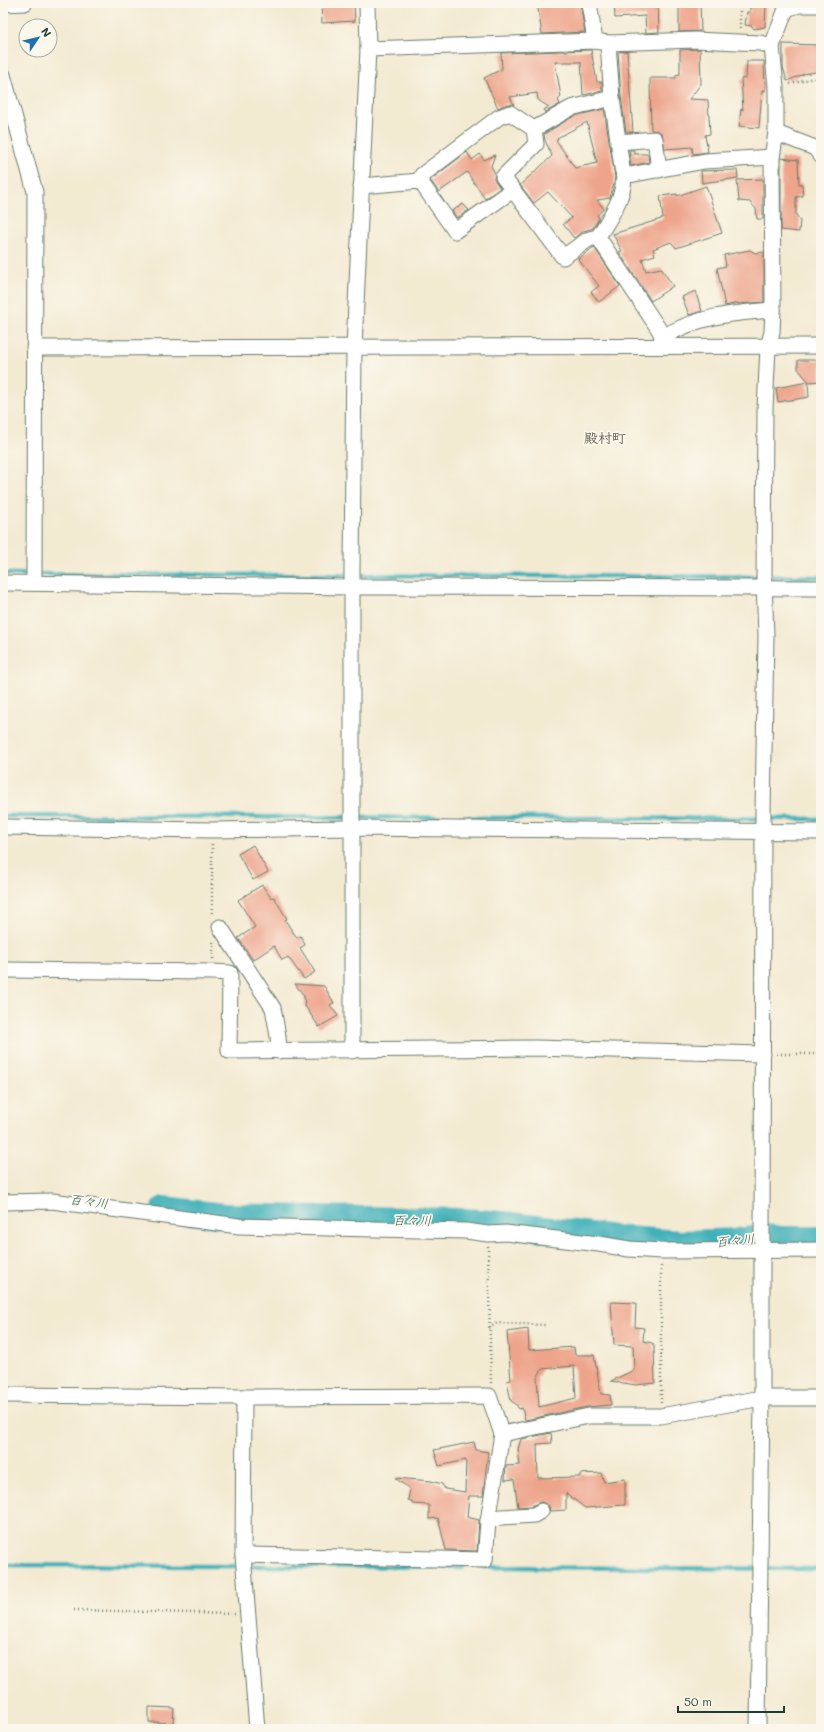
<svg xmlns="http://www.w3.org/2000/svg" width="824" height="1732" font-family="Mali,'Klee One',sans-serif">
  <style>
    .lines { fill: none; stroke-linecap: round; stroke-linejoin: round }
    .stream { stroke: #41b1ba; stroke-width: 4.5 }
    .river { stroke: #41b1ba; stroke-width: 26 }
    .building { fill: #eea48b; fill-rule: evenodd }
    .minor-casing { stroke: #697a6b; stroke-width: 17 }
    .path { stroke: #697a6b; stroke-width: 2.5; stroke-dasharray: 1 3; stroke-linecap: butt }
    .minor { stroke: #fff; stroke-width: 15 }
    .labels { text-anchor: middle; stroke-width: 3.5; stroke-linejoin: round; paint-order: stroke }
    .water-label { font-size: 13px; font-style: italic; fill: #29605c; stroke: #fbf7ec }
    .quarter-label { font-size: 14px; font-weight: bold; fill: #676152; stroke: #fbf7ec }
  </style>
  <rect width="100%" height="100%" fill="#fbf7ec"/>
  <filter id="ink" filterUnits="userSpaceOnUse"><feTurbulence type="fractalNoise" baseFrequency=".025" numOctaves="2"/><feDisplacementMap in="SourceGraphic" scale="8" xChannelSelector="R" yChannelSelector="G"/><feConvolveMatrix kernelMatrix="1 2 1 2 8 2 1 2 1" color-interpolation-filters="sRGB"/></filter>
  <filter id="wash" filterUnits="userSpaceOnUse"><feTurbulence type="fractalNoise" baseFrequency=".012" numOctaves="4" result="noise"/><feDisplacementMap in="SourceGraphic" scale="16" xChannelSelector="R" yChannelSelector="G"/><feGaussianBlur stdDeviation="0.9" result="paint"/><feColorMatrix in="noise" values="0 0 0 0 0 0 0 0 0 0 0 0 0 0 0 0 0 1.4 0 .05"/><feComposite in="paint" operator="in"/></filter>
  <g filter="url(#wash)">
    <rect width="100%" height="100%" fill="#f3ead2"/>
    <g class="lines">
      <g class="stream">
        <polyline points="3,574 821,577"/>
        <polyline points="3,816 821,819"/>
        <polyline points="3,1565 463,1567"/>
        <polyline points="481,1567 821,1569"/>
      </g>
      <polyline class="river" points="164,1209 224,1216 464,1221 503,1224 615,1238 680,1243 739,1241 768,1237 782,1239 821,1239"/>
    </g>
    <g id="blocks">
      <g class="building">
        <polygon points="354,3 355,21 322,23 321,4"/>
        <polygon points="537,3 580,3 585,32 542,34"/>
        <polygon points="614,3 658,3 659,32 646,33 645,16 615,18"/>
        <polygon points="679,3 700,3 701,31 679,32"/>
        <polygon points="750,3 766,3 765,27 754,29 752,26 745,25 747,12 750,12"/>
        <polygon points="783,44 820,45 821,71 804,74 787,81 783,67"/>
        <polygon points="700,49 701,84 689,99 708,100 710,134 705,135 708,152 693,154 692,147 665,149 662,134 658,131 651,130 650,78 676,78 676,75 680,74 680,50"/>
        <polygon points="591,50 597,82 602,82 602,91 583,95 581,62 555,62 561,97 558,100 560,104 546,112 544,110 549,107 538,100 537,93 510,97 514,105 507,104 498,108 484,78 502,69 501,53"/>
        <polygon points="627,51 633,132 626,132 621,97 618,52"/>
        <polygon points="747,61 764,61 765,91 762,90 759,128 739,126 741,109 743,110 741,79 746,78"/>
        <path d="M 604,109 L 615,177 L 614,184 L 610,198 L 597,200 L 604,209 L 597,215 L 599,218 L 593,228 L 584,231 L 574,238 L 563,224 L 572,218 L 548,192 L 534,203 L 520,185 L 552,156 L 545,140 L 544,134 L 574,116 ZM 587,122 L 597,163 L 575,168 L 556,140 L 558,139 L 557,138 Z"/>
        <polygon points="629,150 634,150 634,154 648,154 649,162 631,166"/>
        <polygon points="467,152 472,160 480,154 484,160 495,155 491,166 495,173 494,179 500,188 485,199 467,172 439,192 430,180"/>
        <polygon points="781,158 798,160 799,184 802,184 803,196 796,197 796,215 800,220 799,232 781,230"/>
        <polygon points="737,170 738,178 702,183 701,171"/>
        <polygon points="763,179 763,219 757,219 756,209 750,202 739,201 737,180"/>
        <polygon points="706,186 722,233 676,248 671,242 653,249 655,255 642,259 646,271 661,268 673,286 651,301 619,252 622,251 613,234 661,219 661,218 663,218 660,196 677,194 677,196"/>
        <polygon points="463,204 469,210 457,218 452,211"/>
        <polygon points="594,247 620,286 599,302 591,292 599,286 578,259"/>
        <polygon points="750,250 755,253 764,252 764,302 738,304 738,303 725,306 717,268 726,266 724,255"/>
        <polygon points="695,291 702,311 689,315 682,297"/>
        <polygon points="798,360 821,360 821,381 809,382 798,369"/>
        <polygon points="808,382 809,397 778,402 776,388"/>
        <polygon points="253,845 268,872 253,880 238,854"/>
        <polygon points="262,885 271,898 274,897 287,919 285,920 297,938 301,936 305,945 300,948 315,972 304,979 288,957 282,960 274,946 253,960 238,938 255,927 238,900"/>
        <polygon points="295,984 324,986 334,1003 330,1005 338,1016 319,1027 305,1006 304,996"/>
        <polygon points="611,1302 636,1303 635,1327 644,1328 643,1341 652,1343 654,1346 655,1383 636,1385 611,1381 634,1370 633,1346 614,1345"/>
        <path d="M 528,1329 L 529,1350 L 574,1347 L 575,1355 L 594,1355 L 601,1394 L 610,1395 L 611,1405 L 587,1407 L 525,1420 L 522,1408 L 519,1409 L 516,1404 L 511,1401 L 507,1381 L 511,1380 L 507,1332 ZM 574,1366 L 576,1398 L 539,1407 L 537,1378 L 542,1369 Z"/>
        <polygon points="551,1433 552,1443 537,1444 538,1478 580,1477 580,1474 601,1473 604,1482 625,1479 625,1505 585,1508 566,1493 566,1510 550,1511 549,1506 541,1502 531,1506 518,1507 514,1479 505,1480 506,1466 520,1465 518,1449 521,1439"/>
        <polygon points="474,1442 476,1450 488,1452 483,1496 469,1496 467,1517 479,1520 477,1551 446,1550 438,1518 429,1519 429,1505 412,1504 412,1501 408,1500 410,1489 395,1478 431,1481 442,1484 445,1489 465,1492 466,1460 439,1466 434,1450"/>
        <polygon points="149,1707 174,1708 173,1723 149,1722"/>
      </g>
    </g>
  </g>
  <g filter="url(#ink)">
    <use href="#blocks" fill-opacity="0" stroke="#697a6b" stroke-width="1"/>
    <g class="lines">
      <g class="minor-casing">
        <g id="minor">
          <polyline points="589,3 595,41"/>
          <polyline points="3,4 25,3"/>
          <polyline points="786,9 799,5 821,5"/>
          <path d="M 608,43 L 612,98 L 622,168 C 630,190 609,219 598,237 L 660,331 L 662,338 L 662,346"/>
          <polyline points="368,49 595,41 608,43 695,40 760,43 772,46"/>
          <polyline points="3,75 35,192 34,583"/>
          <polyline points="776,133 815,148 821,156"/>
          <polyline points="618,142 655,139 659,170"/>
          <polyline points="624,176 705,161 772,157"/>
          <polyline points="420,181 422,175 499,117 510,113 534,129 571,108 612,98"/>
          <polyline points="361,186 420,181 455,231 513,190 563,257 589,239 598,237"/>
          <polyline points="513,190 503,177 536,144 534,129"/>
          <path d="M 662,338 C 695,316 735,313 773,310"/>
          <polyline points="34,348 821,346"/>
          <polyline points="3,583 352,587 821,588"/>
          <polyline points="3,827 212,830 351,828 821,832"/>
          <polyline points="220,927 273,1008 278,1036 279,1051"/>
          <polyline points="3,970 213,972 230,973 229,1051 535,1048 763,1054"/>
          <polyline points="352,1051 352,569 354,347 368,49 367,3"/>
          <polyline points="3,1202 52,1201 239,1226 466,1231 488,1234 506,1233 599,1244 629,1249 662,1251 821,1250"/>
          <polyline points="3,1395 244,1397 489,1396 502,1434 488,1521 485,1560 243,1555"/>
          <polyline points="244,1397 243,1555 257,1729"/>
          <polyline points="502,1434 589,1416 661,1416 762,1398 821,1398"/>
          <polyline points="488,1521 501,1517 534,1515 541,1511"/>
          <polyline points="758,1729 762,1398 762,1247 763,813 766,635 764,582 765,409 768,347 772,332 773,310 772,157 776,133 776,87 772,46 786,9 786,3"/>
        </g>
      </g>
      <g class="path">
        <polyline points="740,3 740,29"/>
        <polyline points="790,84 821,76"/>
        <polyline points="212,844 212,915"/>
        <polyline points="213,942 213,959"/>
        <polyline points="777,1054 821,1054"/>
        <polyline points="488,1246 491,1383"/>
        <polyline points="489,1328 497,1323 545,1325"/>
        <polyline points="661,1403 661,1264"/>
        <polyline points="74,1610 235,1614"/>
      </g>
      <use href="#minor" class="minor"/>
    </g>
  </g>
  <g class="labels">
    <g class="water-label">
      <text transform="translate(89 1201) rotate(7)" y="5">百々川</text>
      <text transform="translate(412 1220) rotate(1)" y="5">百々川</text>
      <text transform="translate(735 1240) rotate(-5)" y="5">百々川</text>
    </g>
    <g class="quarter-label">
      <text x="605" y="443">殿村町</text>
    </g>
  </g>
  <rect width="824" height="1732" fill="none" stroke="#fbf7ec" stroke-width="16"/>
  <g transform="translate(38 38) rotate(55)"><circle r="19" fill="#fbf7ec" stroke="#a3ada2"/>
  <path d="M0-3L7 15L0 10L-7 15Z" fill="#1f6fb2"/>
  <text y="-6" font-size="11" font-weight="bold" text-anchor="middle" fill="#1f3d34">N</text>
  </g>
  <path d="M678 1706v6h106v-6" fill="none" stroke="#1f3d34" stroke-width="2"/>
  <text x="684" y="1706" font-size="12" fill="#1f3d34" stroke="#fbf7ec" stroke-width="3" paint-order="stroke">50 m</text>
</svg>
